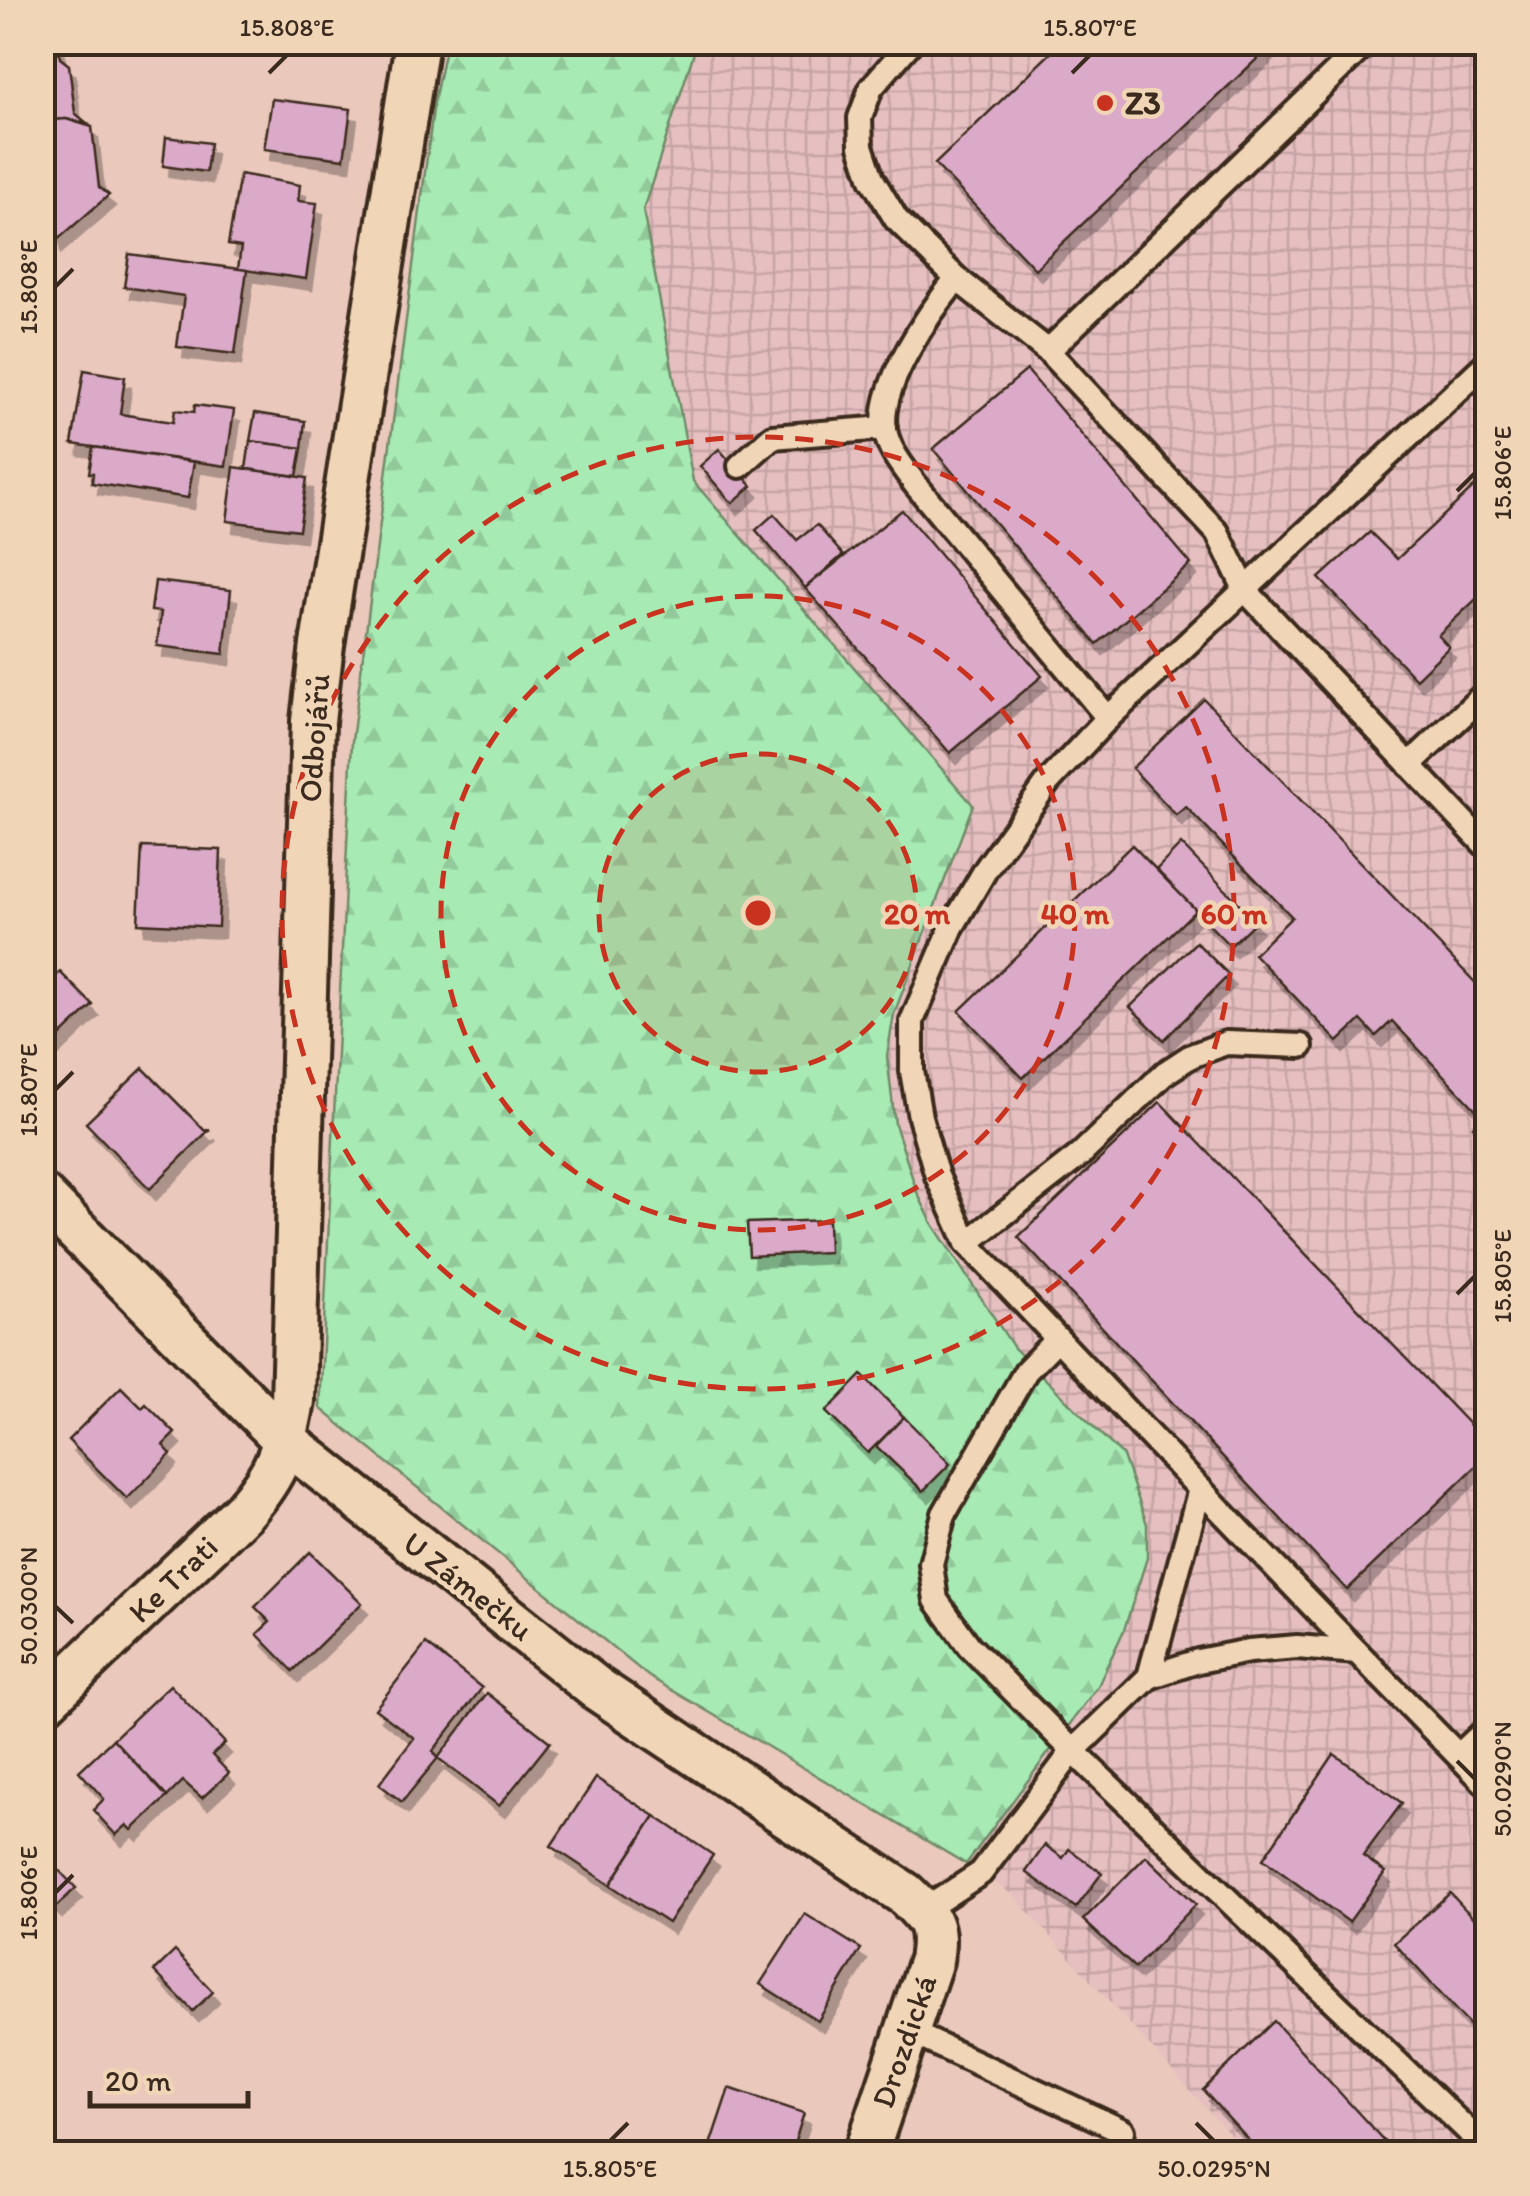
<svg xmlns="http://www.w3.org/2000/svg" width="1530" height="2196" font-family="Itim,sans-serif">
  <style>
    .industrial { fill: url(#industrial-grid) }
    .forest { fill: url(#forest-firs); stroke: #718a69; stroke-width: 2.5 }
    .building { fill: #dbaac9; stroke: #3b2a1e; stroke-width: 2.5; filter: url(#shadow) }
    .lines { fill: none; stroke-linecap: round; stroke-linejoin: round }
    .service-casing { stroke: #3b2a1e; stroke-width: 30 }
    .minor-casing { stroke: #3b2a1e; stroke-width: 50 }
    .service { stroke: #f0d5b7; stroke-width: 22 }
    .minor { stroke: #f0d5b7; stroke-width: 42 }
    .ticks { fill: none; stroke: #3b2a1e; stroke-width: 4 }
    .ring { fill: none; stroke: #c8321e; stroke-width: 5; stroke-dasharray: 18 12 }
    .poi-dot { fill: #c8321e; stroke: #f0d5b7; stroke-width: 4 }
    .labels { text-anchor: middle; stroke-width: 9; stroke-linejoin: round; paint-order: stroke }
    .poi-label { font-size: 32px; font-weight: bold; fill: #3b2a1e; stroke: #f0d5b7; text-anchor: start }
    .street-label { font-size: 32px; fill: #3b2a1e; stroke: #f0d5b7 }
    .centre { fill: #c8321e; stroke: #f0d5b7; stroke-width: 5 }
    .ring-label { font-size: 30px; text-anchor: middle; font-weight: bold; fill: #c8321e; stroke: #f0d5b7; stroke-width: 9; stroke-linejoin: round; paint-order: stroke }
    .neatline { fill: none; stroke: #3b2a1e; stroke-width: 4 }
    .ticks-label { font-size: 25px; text-anchor: middle; fill: #3b2a1e }
  </style>
  <defs>
    <pattern id="industrial-grid" width="8" height="8" patternUnits="userSpaceOnUse" patternTransform="scale(2.5)"><rect width="8" height="8" fill="#e6bfc0"/><path d="M0 4h8M4 0v8" fill="none" stroke="#c6a4a5"/></pattern>
    <pattern id="forest-firs" width="22" height="20" patternUnits="userSpaceOnUse" patternTransform="scale(2.5)"><rect width="22" height="20" fill="#a7eab4"/><path d="M5 1l3.5 6h-7zM16 11l3.5 6h-7z" fill="#91c99a"/></pattern>
    <filter id="shadow"><feDropShadow dx="6" dy="11" stdDeviation="0" flood-color="#0004"/></filter>
  </defs>
  <rect width="100%" height="100%" fill="#eac8bc"/>
  <filter id="ink" filterUnits="userSpaceOnUse"><feTurbulence type="fractalNoise" baseFrequency=".01" numOctaves="2"/><feDisplacementMap in="SourceGraphic" scale="20" xChannelSelector="R" yChannelSelector="G"/><feConvolveMatrix kernelMatrix="1 2 1 2 8 2 1 2 1" color-interpolation-filters="sRGB"/></filter>
  <g filter="url(#ink)">
    <polygon class="industrial" points="467,43 1487,43 1487,2153 1219,2153 1234,2139 1012,1894 966,1864 648,1676 320,1408"/>
    <polygon class="forest" points="446,43 697,43 643,210 693,481 973,805 894,1014 887,1056 895,1124 917,1192 932,1223 1014,1348 1123,1456 1147,1524 1147,1558 1124,1630 1098,1686 966,1864 648,1676 320,1408 352,741 434,102"/>
    <g class="building">
      <polygon points="42,42 58,42 60,58 69,65 75,113 87,123 66,119 42,121"/>
      <polygon points="1062,42 1275,42 1035,269 935,164"/>
      <polygon points="272,99 351,109 344,159 264,149"/>
      <polygon points="66,119 92,127 99,187 109,195 55,242 42,121"/>
      <polygon points="166,137 210,143 206,172 163,166"/>
      <polygon points="240,174 300,185 298,201 317,203 306,279 238,269 241,247 228,245"/>
      <polygon points="129,254 247,270 235,354 177,347 184,296 124,287"/>
      <polygon points="84,370 125,377 120,414 173,422 175,410 194,412 195,405 234,410 226,466 72,444"/>
      <polygon points="1027,370 1191,564 1097,644 933,449"/>
      <polygon points="255,413 305,421 302,448 250,441"/>
      <polygon points="250,441 302,448 297,476 246,469"/>
      <polygon points="93,447 194,462 188,498 92,483 93,473 89,473"/>
      <polygon points="719,449 752,486 732,503 700,466"/>
      <polygon points="234,467 307,478 299,530 227,521"/>
      <polygon points="1488,474 1488,588 1438,635 1449,647 1416,679 1319,578 1370,532 1397,559"/>
      <polygon points="902,510 1042,676 950,753 805,588"/>
      <polygon points="774,514 797,540 817,525 843,555 805,588 756,530"/>
      <polygon points="155,581 231,590 224,654 157,646 161,612 151,611"/>
      <polygon points="1204,699 1488,996 1488,1141 1473,1126 1483,1117 1392,1021 1376,1036 1361,1020 1338,1042 1254,954 1292,917 1186,807 1176,815 1132,768"/>
      <polygon points="1181,844 1256,921 1230,946 1156,870"/>
      <polygon points="1132,845 1196,910 1023,1078 959,1011"/>
      <polygon points="142,847 221,850 218,927 138,923"/>
      <polygon points="1196,942 1229,975 1164,1040 1130,1007"/>
      <polygon points="42,968 53,979 60,972 93,1005 42,1054"/>
      <polygon points="143,1068 205,1131 210,1129 150,1189 86,1123"/>
      <polygon points="1160,1102 1488,1444 1488,1455 1347,1590 1018,1237"/>
      <polygon points="828,1220 829,1252 749,1256 747,1223"/>
      <polygon points="862,1375 904,1417 868,1453 826,1412"/>
      <polygon points="121,1387 142,1408 146,1404 175,1433 163,1445 171,1454 127,1499 68,1440"/>
      <polygon points="904,1417 950,1464 923,1491 876,1446"/>
      <polygon points="310,1552 362,1603 293,1671 257,1634 270,1622 255,1607"/>
      <polygon points="426,1644 482,1688 433,1751 438,1758 402,1802 379,1784 414,1738 375,1709"/>
      <polygon points="170,1685 225,1743 212,1755 229,1773 202,1798 183,1781 167,1797 113,1739"/>
      <polygon points="487,1693 550,1742 499,1806 438,1758"/>
      <polygon points="113,1739 167,1797 132,1830 127,1825 116,1835 93,1810 104,1799 79,1771"/>
      <polygon points="1334,1754 1402,1803 1363,1856 1385,1872 1349,1922 1263,1859"/>
      <polygon points="596,1778 655,1816 610,1885 551,1846"/>
      <polygon points="655,1816 713,1855 668,1923 610,1885"/>
      <polygon points="1045,1845 1063,1858 1069,1849 1102,1873 1076,1908 1026,1872"/>
      <polygon points="42,1853 76,1888 56,1907 46,1897 42,1900"/>
      <polygon points="1146,1856 1196,1904 1135,1968 1083,1920"/>
      <polygon points="1450,1893 1488,1934 1488,2045 1394,1943"/>
      <polygon points="805,1914 861,1949 818,2021 760,1984"/>
      <polygon points="175,1951 213,1992 193,2011 154,1971"/>
      <polygon points="1274,2021 1396,2154 1261,2154 1203,2090"/>
      <polygon points="729,2088 804,2113 791,2154 707,2154"/>
    </g>
    <g class="lines">
      <g class="service-casing">
        <g id="service">
          <polyline points="911,42 871,88 860,118 861,146 872,179 896,219 957,279 1048,351 1217,532 1246,591 1488,848"/>
          <path d="M 957,279 C 930,311 877,387 885,430 C 889,451 903,467 915,484 L 1108,718"/>
          <polyline points="1048,351 1367,42"/>
          <polyline points="740,466 772,437 885,428"/>
          <polyline points="1409,765 1488,691"/>
          <polyline points="967,1243 1080,1155 1165,1073 1191,1056 1226,1043 1301,1046"/>
          <polyline points="1057,1339 1026,1371 944,1514 931,1564 936,1600 969,1646 1073,1751 1488,2150"/>
          <polyline points="1200,1489 1357,1652"/>
          <polyline points="1149,1677 1200,1489 967,1243 937,1176 920,1117 912,1071 912,1021 952,927 986,869 1048,782 1108,718 1488,362"/>
          <polyline points="1459,1755 1488,1728"/>
          <polyline points="923,1911 981,1873 1073,1751 1149,1677 1198,1661 1249,1651 1297,1647 1357,1652 1488,1786"/>
          <polyline points="908,2031 1123,2131"/>
        </g>
      </g>
      <g class="minor-casing">
        <g id="minor">
          <path d="M 42,1196 L 286,1441 L 596,1688 L 905,1894 C 930,1918 937,1925 931,1960 L 866,2154"/>
          <path d="M 42,1704 L 244,1511 C 278,1472 284,1450 293,1401 L 313,721 L 322,645 L 417,42"/>
        </g>
      </g>
      <use href="#service" class="service"/>
      <use href="#minor" class="minor"/>
    </g>
  </g>
  <path class="ticks" d="M 269,73 L 287,55M 1072,73 L 1090,55M 55,287 L 73,269M 1457,491 L 1475,473M 55,1090 L 73,1072M 1457,1294 L 1475,1276M 55,1606 L 73,1623M 1457,1761 L 1475,1779M 55,1893 L 73,1875M 1196,2123 L 1214,2141M 610,2141 L 628,2123"/>
  <circle cx="758" cy="913" r="159" fill="#c8321e" fill-opacity=".12"/>
  <g class="ring">
    <circle cx="758" cy="913" r="159"/>
    <circle cx="758" cy="913" r="317"/>
    <circle cx="758" cy="913" r="476"/>
  </g>
  <circle class="poi-dot" cx="1105" cy="103" r="10"/>
  <g class="labels">
    <g class="poi-label">
      <text x="1125" y="114">Z3</text>
    </g>
    <g class="street-label">
      <text transform="translate(314 738) rotate(-86)" y="11">Odbojářů</text>
      <text transform="translate(173 1579) rotate(-44)" y="11">Ke Trati</text>
      <text transform="translate(468 1586) rotate(38)" y="11">U Zámečku</text>
      <text transform="translate(904 2041) rotate(-71)" y="11">Drozdická</text>
    </g>
  </g>
  <circle cx="758" cy="913" r="15" class="centre"/>
  <g class="ring-label">
    <text x="917" y="924">20 m</text>
    <text x="1075" y="924">40 m</text>
    <text x="1234" y="924">60 m</text>
  </g>
  <rect width="1530" height="2196" fill="none" stroke="#f0d5b7" stroke-width="110"/>
  <path d="M90 2091v15h158v-15" fill="none" stroke="#3b2a1e" stroke-width="5"/>
  <text x="105" y="2091" font-size="30" fill="#3b2a1e" stroke="#f0d5b7" stroke-width="8" paint-order="stroke">20 m</text>
  <rect x="55" y="55" width="1420" height="2086" class="neatline"/>
  <g class="ticks-label">
    <text x="287" y="36">15.808°E</text>
    <text x="1090" y="36">15.807°E</text>
    <text transform="translate(28 287) rotate(-90)" y="9">15.808°E</text>
    <text transform="translate(1502 473) rotate(-90)" y="9">15.806°E</text>
    <text transform="translate(28 1090) rotate(-90)" y="9">15.807°E</text>
    <text transform="translate(1502 1276) rotate(-90)" y="9">15.805°E</text>
    <text transform="translate(28 1606) rotate(-90)" y="9">50.0300°N</text>
    <text transform="translate(1502 1779) rotate(-90)" y="9">50.0290°N</text>
    <text transform="translate(28 1893) rotate(-90)" y="9">15.806°E</text>
    <text x="610" y="2177">15.805°E</text>
    <text x="1214" y="2177">50.0295°N</text>
  </g>
</svg>
